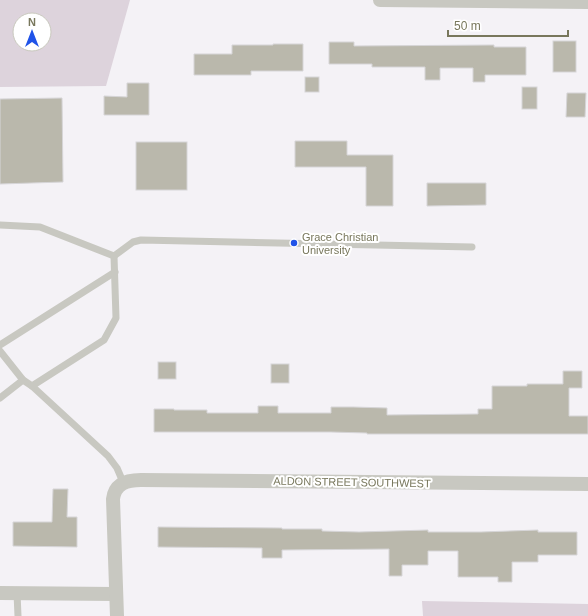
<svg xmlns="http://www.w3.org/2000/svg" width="588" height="616" font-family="Helvetica,sans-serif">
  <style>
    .green { fill: #ddd3dc; fill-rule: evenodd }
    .building { fill: #bab8ac; stroke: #d6d5d7 }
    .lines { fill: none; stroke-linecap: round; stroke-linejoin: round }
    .lane { stroke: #c8c8c1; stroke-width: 7 }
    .street { stroke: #c8c8c1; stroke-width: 14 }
    .poi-dot { fill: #2053e8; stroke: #fff; stroke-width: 1.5 }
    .labels { text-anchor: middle; stroke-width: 4; stroke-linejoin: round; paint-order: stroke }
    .poi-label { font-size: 11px; fill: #78775c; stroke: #fff; text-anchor: start }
    .street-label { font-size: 11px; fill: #78775c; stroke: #fff }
  </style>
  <rect width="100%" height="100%" fill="#f4f2f6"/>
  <g class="green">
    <path d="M 0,0 L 130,0 L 106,86 L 0,87 ZM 20,20 L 44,20 L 44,44 L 20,44 Z"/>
    <polygon points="422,601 588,604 588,616 423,616"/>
  </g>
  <g class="building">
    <rect x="553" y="41" width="23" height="31"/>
    <polygon points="329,42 354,42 354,46 494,45 494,47 526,47 526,75 485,75 485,82 473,82 473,68 440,68 440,80 425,80 425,67 372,67 372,64 329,64"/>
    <polygon points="273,44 303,44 303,71 251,71 251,75 194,75 194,54 232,54 232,45 273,45"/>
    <rect x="305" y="77" width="14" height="15"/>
    <polygon points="127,83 149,83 149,115 104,115 104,96 127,97"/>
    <rect x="522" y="87" width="15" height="22"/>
    <polygon points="567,93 586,93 585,117 566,117"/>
    <polygon points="62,98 63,182 0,184 0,99"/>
    <polygon points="295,141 347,141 347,155 393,155 393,206 366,206 366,167 295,167"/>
    <rect x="136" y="142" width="51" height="48"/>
    <polygon points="427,183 486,183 486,205 427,206"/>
    <rect x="158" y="362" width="18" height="17"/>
    <rect x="271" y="364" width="18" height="19"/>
    <polygon points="563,371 582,371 582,388 569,388 569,416 588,416 588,434 367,434 367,433 331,432 154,432 154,409 174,409 174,410 207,410 207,413 258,413 258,406 278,406 278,413 331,413 331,407 353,407 387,408 387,415 478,414 478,409 492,409 492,386 527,386 527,384 563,384"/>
    <polygon points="53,489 68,489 67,517 77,517 77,547 13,546 13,522 52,522"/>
    <polygon points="158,527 282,528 282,529 322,529 322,531 359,532 428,530 428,532 481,532 538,530 538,532 577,532 577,555 538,555 538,562 512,562 512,582 498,582 498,577 458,577 458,551 428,551 428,565 402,565 402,576 389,576 389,549 282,550 282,558 262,558 262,548 158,547"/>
  </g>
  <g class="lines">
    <g class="lane">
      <polyline points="0,225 40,227 114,256 133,242 141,240 472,247"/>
      <polyline points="0,345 115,272"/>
      <polyline points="0,351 23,380 32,386 108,456 117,468 123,482"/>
      <polyline points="32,386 104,340 116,318 114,256"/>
      <polyline points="0,398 23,380"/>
      <polyline points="17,593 18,616"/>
    </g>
    <g class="street">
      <polyline points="380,0 588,2"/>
      <polyline points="0,593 115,594"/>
      <path d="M 117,616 L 113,499 C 115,483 127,480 141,480 L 588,484"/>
    </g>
  </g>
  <circle class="poi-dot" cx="294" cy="243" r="4"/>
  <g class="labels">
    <g class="poi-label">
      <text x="302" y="241">Grace Christian<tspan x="302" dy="13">University</tspan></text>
    </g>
    <g class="street-label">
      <text transform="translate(352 482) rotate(1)" y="4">ALDON STREET SOUTHWEST</text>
    </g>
  </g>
  <g transform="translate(32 32)"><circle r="19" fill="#ffffff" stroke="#c9c9be"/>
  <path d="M0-3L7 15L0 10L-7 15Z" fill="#2053e8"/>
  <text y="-6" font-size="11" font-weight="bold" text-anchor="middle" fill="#78775c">N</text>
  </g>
  <path d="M448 30v6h120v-6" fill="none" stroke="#78775c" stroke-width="2"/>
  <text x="454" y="30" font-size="12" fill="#78775c" stroke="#ffffff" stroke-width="3" paint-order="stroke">50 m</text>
</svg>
